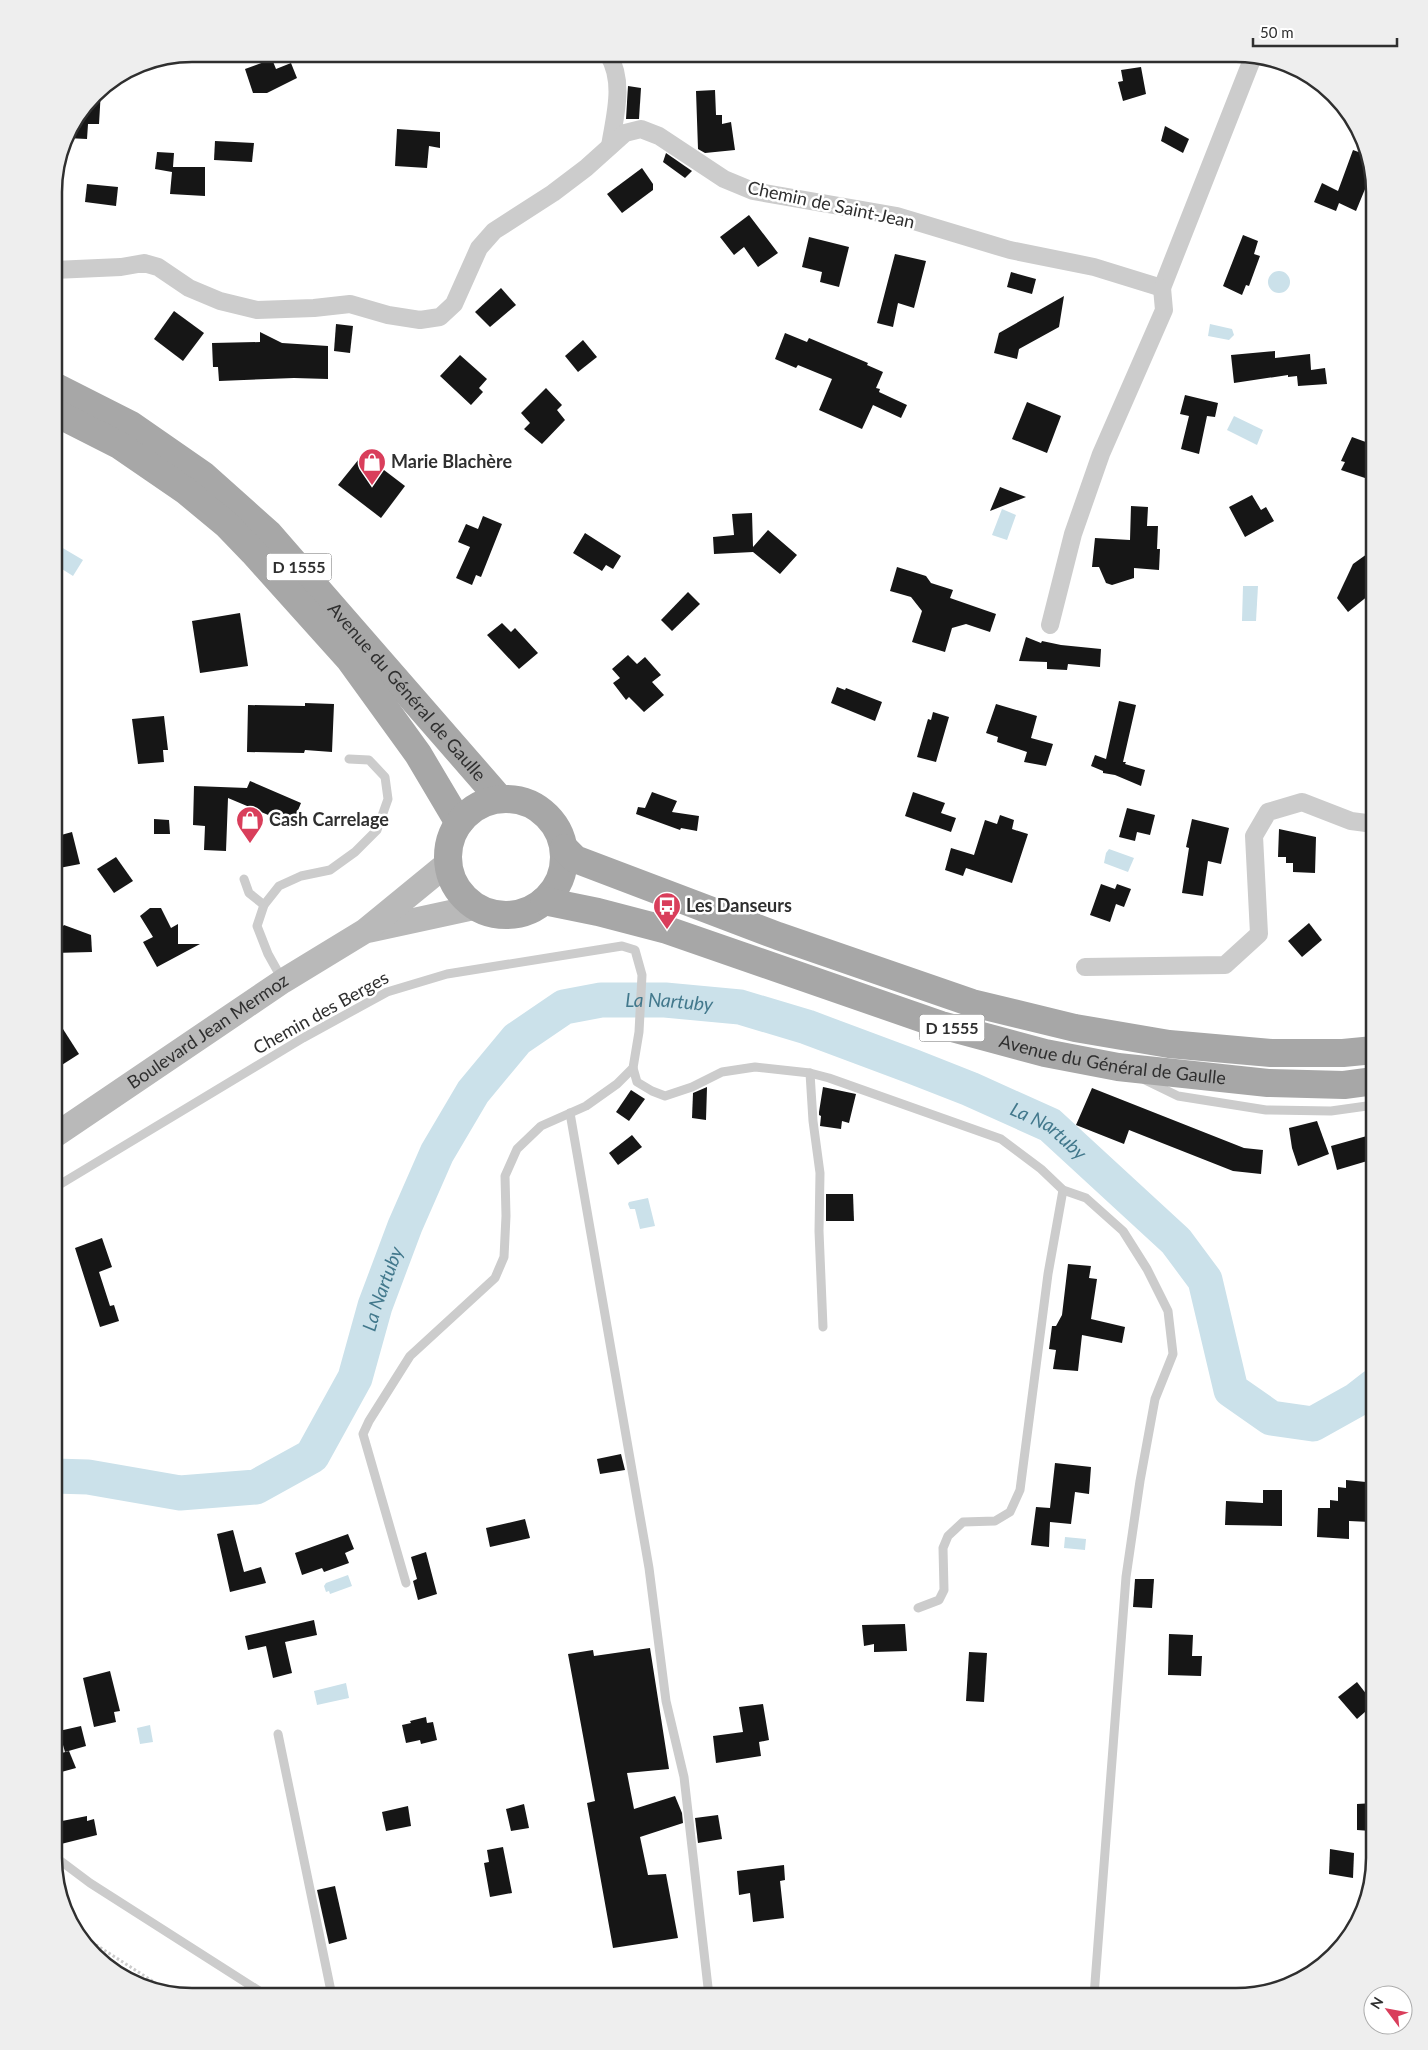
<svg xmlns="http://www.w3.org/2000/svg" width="1428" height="2050" font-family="Lato,sans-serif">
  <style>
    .water { fill: #cbe1ea }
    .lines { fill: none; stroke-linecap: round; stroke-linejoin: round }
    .river { stroke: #cbe1ea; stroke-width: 35 }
    .building { fill: #161616 }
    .path { stroke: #ccc; stroke-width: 3; stroke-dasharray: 2.5 2.5; stroke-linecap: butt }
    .service { stroke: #ccc; stroke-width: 9 }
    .minor { stroke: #ccc; stroke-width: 18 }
    .secondary { stroke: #b9b9b9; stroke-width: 25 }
    .primary { stroke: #a7a7a7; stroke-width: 28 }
    .labels { text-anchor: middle; stroke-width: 5; stroke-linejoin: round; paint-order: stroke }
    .shield { fill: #fff; stroke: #6d6d6d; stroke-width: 1 }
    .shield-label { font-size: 16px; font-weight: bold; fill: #2f2f2f }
    .street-label { font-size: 18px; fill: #2f2f2f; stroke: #fff }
    .poi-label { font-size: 18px; font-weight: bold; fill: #2f2f2f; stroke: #fff; text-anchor: start }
    .water-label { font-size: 19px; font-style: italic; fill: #42788c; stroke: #fff }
    .rim { fill: none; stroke: #2f2f2f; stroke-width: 2.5 }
  </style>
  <rect width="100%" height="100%" fill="#fff"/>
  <g class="water">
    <circle cx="1279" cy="282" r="11"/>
    <polygon points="1210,324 1232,329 1234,335 1229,340 1208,336"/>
    <polygon points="1234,416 1263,430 1257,445 1227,430"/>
    <polygon points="1002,509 1016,515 1007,540 992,535"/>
    <polygon points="61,547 83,560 73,576 54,564 54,559"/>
    <polygon points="1243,586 1258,586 1256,621 1242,621"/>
    <polygon points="1109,849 1134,858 1128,872 1104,863 1106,853"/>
    <polygon points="648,1198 655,1226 640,1229 635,1209 630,1209 628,1204 629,1202"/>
    <polygon points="1065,1537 1086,1539 1085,1550 1064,1548"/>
    <polygon points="348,1575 352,1586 330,1594 329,1591 326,1592 324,1586 326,1583"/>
    <polygon points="346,1683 349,1698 317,1705 314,1691"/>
    <polygon points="150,1725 153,1742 140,1744 137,1728"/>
  </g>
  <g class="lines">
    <path class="river" id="s1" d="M 54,1476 L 88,1477 L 180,1493 L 256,1487 L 312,1456 L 355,1378 L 375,1306 L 405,1226 L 437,1153 L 473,1092 L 517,1039 L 564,1007 L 601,1000 L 665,1000 L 740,1007 L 807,1027 L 914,1067 L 970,1089 L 1050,1125 L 1176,1241 L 1205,1280 L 1231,1390 L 1271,1418 L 1313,1424 L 1356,1400 L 1374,1386"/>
  </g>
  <g class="building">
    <polygon points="272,59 276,69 291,63 297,78 267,93 253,93 245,69"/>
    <polygon points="1141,67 1146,94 1123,101 1118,82 1123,81 1121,70"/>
    <polygon points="628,86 641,88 639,119 626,119"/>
    <polygon points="101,90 99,124 88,124 87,139 66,138 68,132 95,94"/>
    <polygon points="715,90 716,115 722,115 722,124 731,122 735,150 705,153 698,149 696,91"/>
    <polygon points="1165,126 1189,139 1183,153 1161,141"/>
    <polygon points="397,129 440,132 440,148 429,146 427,168 395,166"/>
    <polygon points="215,141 254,143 252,162 214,160"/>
    <polygon points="1353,150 1364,154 1370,177 1356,211 1339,203 1336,211 1314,202 1322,183 1338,191"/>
    <polygon points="157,152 174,153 173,167 205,167 205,196 170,194 172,172 155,169"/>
    <polygon points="666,153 692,171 685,178 663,162"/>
    <polygon points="642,168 653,184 653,190 622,213 607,194"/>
    <polygon points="87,184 118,187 116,206 85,202"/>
    <polygon points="749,215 778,253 758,267 744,247 734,255 720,237"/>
    <polygon points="1243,235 1258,241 1254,254 1260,256 1249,286 1246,285 1242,295 1223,286"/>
    <polygon points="809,237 849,247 839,287 820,282 822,272 802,267"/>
    <polygon points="895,254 926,261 914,308 898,303 893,327 877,323"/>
    <polygon points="1011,272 1036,279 1032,294 1007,287"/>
    <polygon points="501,288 516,305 490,327 475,312"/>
    <polygon points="1064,296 1059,327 1019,349 1017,359 994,353 999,333"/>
    <polygon points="174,311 204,333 183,361 154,339"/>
    <polygon points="336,324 353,326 350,353 334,351"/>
    <polygon points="260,332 282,343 328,346 328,379 294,378 219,381 218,367 213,367 212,343 260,342"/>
    <polygon points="785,333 807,342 809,338 868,363 867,365 883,372 876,388 880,389 879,392 907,405 901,418 873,405 862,429 819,410 832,379 798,365 796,368 775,359"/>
    <polygon points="583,340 597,357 578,372 565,356"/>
    <polygon points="1275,351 1275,358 1310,354 1311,370 1325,368 1327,384 1298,386 1297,376 1288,377 1288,375 1234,383 1231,355"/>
    <polygon points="460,355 487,379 479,388 483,392 471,405 440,376"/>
    <polygon points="546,388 562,405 557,410 565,420 542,444 524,429 530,423 521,413"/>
    <polygon points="1185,395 1218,403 1215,417 1207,416 1199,454 1181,449 1189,416 1180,414"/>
    <polygon points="1027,402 1061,416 1047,453 1012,439"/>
    <polygon points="1352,437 1374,445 1374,464 1368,479 1341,470 1345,462 1341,461"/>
    <polygon points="363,454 405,486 381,518 338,485"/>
    <polygon points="1000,487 1026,497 990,511"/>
    <polygon points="1252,495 1261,510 1266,507 1274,521 1245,537 1229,507"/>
    <polygon points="1131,506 1148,507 1147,526 1158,526 1157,549 1160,549 1159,570 1134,568 1134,578 1112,585 1106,583 1099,567 1092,567 1095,538 1130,540"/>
    <polygon points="752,513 753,547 768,530 797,555 780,574 753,552 714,554 713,537 734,535 732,514"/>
    <polygon points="483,516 502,524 481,577 476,575 472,585 456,578 470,547 458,542 466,524 478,529"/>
    <polygon points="585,533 621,556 613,569 606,565 602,571 573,553"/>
    <polygon points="1367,554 1374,563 1374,591 1348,612 1337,598 1353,564"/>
    <polygon points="897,567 926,576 931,583 953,590 950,598 996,614 990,632 966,624 952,628 945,652 912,642 922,611 911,597 890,591"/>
    <polygon points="688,592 700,604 672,631 661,620"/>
    <polygon points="240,613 248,666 200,673 192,621"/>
    <polygon points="502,623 511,632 515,628 538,653 519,669 487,635"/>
    <polygon points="1026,637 1041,643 1042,641 1061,645 1101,649 1100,667 1068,664 1067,670 1047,669 1047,662 1019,661"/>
    <polygon points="628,655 637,664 645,657 661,675 652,682 664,695 644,712 629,697 626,700 613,683 620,678 612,669"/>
    <polygon points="837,687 845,690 846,688 882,702 875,721 831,703"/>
    <polygon points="1119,701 1136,705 1123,762 1126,762 1125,764 1145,770 1141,786 1115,775 1103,773 1103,771 1091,766 1095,755 1106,759"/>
    <polygon points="305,703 334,704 332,752 305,750 304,753 247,752 248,705 305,706"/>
    <polygon points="996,704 1037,716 1031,738 1053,744 1046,766 1024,762 1027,752 997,742 998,737 986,733"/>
    <polygon points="933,712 949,717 936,762 917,757 928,719 931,720"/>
    <polygon points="164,716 168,750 163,750 164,762 138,764 132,719"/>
    <polygon points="250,781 301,803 292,825 228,798 226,851 204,850 205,826 193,825 194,786 247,788"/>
    <polygon points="652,792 677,801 672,812 699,816 697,831 681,828 680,830 636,814 638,807 645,808"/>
    <polygon points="913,792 945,803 941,813 956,818 951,832 905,816"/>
    <polygon points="1127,808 1155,815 1150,835 1137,832 1135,841 1119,837"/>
    <polygon points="1000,815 1014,820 1012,829 1028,834 1012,883 966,868 963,876 945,870 951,848 974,855 985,820 997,824"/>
    <polygon points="154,819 169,820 170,834 154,834"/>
    <polygon points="1192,819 1229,828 1221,864 1208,861 1203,896 1182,893 1189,848 1186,847"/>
    <polygon points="1279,829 1316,837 1315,873 1293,872 1293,863 1286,863 1286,857 1278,857"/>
    <polygon points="72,832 80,864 54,869 54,837"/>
    <polygon points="116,857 133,881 114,893 97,869"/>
    <polygon points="1101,884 1115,889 1117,884 1131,889 1124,907 1116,904 1110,922 1090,915"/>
    <polygon points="150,908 161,908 171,928 178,924 178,944 200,944 157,967 143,942 153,937 140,916"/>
    <polygon points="1309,923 1322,940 1302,957 1288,941"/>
    <polygon points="64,925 91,935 92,952 54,953 54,936"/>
    <polygon points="54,1015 79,1054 54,1070"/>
    <polygon points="707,1087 706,1120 692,1118 693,1093"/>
    <polygon points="823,1087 856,1094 849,1123 842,1121 841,1129 820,1126 821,1116 819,1115 819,1112"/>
    <polygon points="1092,1088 1244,1148 1263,1150 1261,1174 1233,1171 1129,1130 1124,1144 1076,1125"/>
    <polygon points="631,1090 645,1099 629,1121 616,1112"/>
    <polygon points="1317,1121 1329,1154 1298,1166 1292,1148 1289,1128"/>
    <polygon points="1374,1134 1374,1159 1337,1170 1331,1146"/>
    <polygon points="632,1135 642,1147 618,1165 609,1153"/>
    <polygon points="826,1194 853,1194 854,1221 826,1221"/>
    <polygon points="102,1238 112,1267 99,1272 110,1306 114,1305 119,1321 100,1327 75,1248"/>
    <polygon points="1068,1264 1091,1266 1089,1278 1097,1279 1091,1319 1125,1327 1122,1343 1082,1335 1078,1371 1053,1369 1056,1350 1049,1349 1052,1326 1056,1326 1062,1315"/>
    <polygon points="621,1454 625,1470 600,1474 597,1459"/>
    <polygon points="1055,1463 1091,1467 1089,1494 1075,1492 1071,1524 1050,1522 1049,1547 1031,1545 1036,1507 1050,1508"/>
    <polygon points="1346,1480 1366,1482 1365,1495 1372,1495 1370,1522 1349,1521 1349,1539 1317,1537 1318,1508 1330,1508 1330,1500 1338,1501 1338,1487 1346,1488"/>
    <polygon points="1263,1490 1282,1490 1282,1526 1225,1525 1226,1501 1263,1503"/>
    <polygon points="525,1519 530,1538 490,1547 486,1528"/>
    <polygon points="233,1530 244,1572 261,1567 266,1583 230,1592 217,1534"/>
    <polygon points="348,1534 354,1549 345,1553 349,1563 324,1572 322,1568 302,1575 295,1553"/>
    <polygon points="426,1552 437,1594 418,1600 413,1581 417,1579 411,1557"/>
    <polygon points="1135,1579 1154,1579 1152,1608 1133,1607"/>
    <polygon points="314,1620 317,1635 285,1642 292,1673 273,1678 266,1646 248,1650 245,1636"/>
    <polygon points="905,1624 907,1651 874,1652 874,1644 864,1646 862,1625"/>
    <polygon points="1169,1634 1193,1635 1192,1656 1202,1656 1201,1676 1168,1675"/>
    <polygon points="650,1648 669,1769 627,1773 634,1809 675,1796 682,1813 683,1823 640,1837 648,1875 666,1874 678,1938 613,1948 587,1803 595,1801 568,1654 593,1650 594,1656"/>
    <polygon points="969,1652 987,1653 984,1702 966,1701"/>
    <polygon points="110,1671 120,1711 114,1712 116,1722 94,1727 83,1678"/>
    <polygon points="1357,1682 1374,1704 1357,1719 1338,1697"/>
    <polygon points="763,1704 769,1740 759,1742 761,1756 716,1763 713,1736 743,1732 739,1707"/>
    <polygon points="426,1717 427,1723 433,1722 437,1740 421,1744 420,1740 406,1743 402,1725 411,1723 410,1721"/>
    <polygon points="81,1726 86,1746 65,1752 59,1731"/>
    <polygon points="69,1751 76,1768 54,1774 54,1755"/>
    <polygon points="1374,1803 1374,1827 1372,1827 1371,1831 1357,1830 1357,1804"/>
    <polygon points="524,1804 529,1828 511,1831 506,1809"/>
    <polygon points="408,1806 411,1826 386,1831 382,1812"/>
    <polygon points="718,1815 722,1839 698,1843 695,1818"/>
    <polygon points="87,1816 87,1821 94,1819 97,1835 61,1844 57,1822"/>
    <polygon points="503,1847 512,1893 490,1897 484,1863 489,1862 487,1850"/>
    <polygon points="1330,1849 1354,1853 1353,1878 1329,1874"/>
    <polygon points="784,1865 785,1880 780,1881 784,1918 753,1922 750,1893 739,1895 737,1871"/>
    <polygon points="335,1886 347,1939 329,1944 317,1890"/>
  </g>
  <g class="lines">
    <polyline class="path" points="79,1934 168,1991"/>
    <g class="service">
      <polyline points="244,879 249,893 264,905"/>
      <polyline points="282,979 268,954 257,926 264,905 279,886 301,876 330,870 355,852 377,830 388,799 385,777 369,760 349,759"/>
      <polyline points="633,1068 637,1082 652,1091 665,1096 692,1087 722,1072 755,1067 810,1073 829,1078 1001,1139 1041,1169 1063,1190 1086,1198 1123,1231 1147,1269 1168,1311 1173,1354 1155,1399 1140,1481 1126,1577 1094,1996"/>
      <polyline points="810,1073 813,1121 820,1173 819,1231 823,1327"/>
      <polyline points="1145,1080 1178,1096 1266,1110 1331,1111 1374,1105"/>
      <polyline points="570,1113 649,1568 666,1701 684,1777 709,1996"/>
      <polyline points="54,1188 303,1038 387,992 447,974 622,946 635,950 642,975 639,1032 633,1068 617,1084 586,1106 541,1126 517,1149 505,1176 506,1216 504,1257 495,1278 410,1356 369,1421 363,1434 406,1583"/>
      <polyline points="918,1608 939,1600 944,1590 943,1548 948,1536 963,1522 995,1521 1010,1512 1020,1490 1048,1274 1063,1190"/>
      <polyline points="278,1734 332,1996"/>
      <polyline points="54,1856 90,1883 267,1996"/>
    </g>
    <g class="minor">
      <path d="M 608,54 C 625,82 615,115 610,146"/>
      <polyline points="54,270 121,267 144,263 158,267 189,288 220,301 257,310 314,308 350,304 388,315 420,320 440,317 454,304 479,248 494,231 553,193 586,168 625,133 641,129 659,136 724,179 753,191 897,216 1010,250 1094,267 1162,288 1253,57"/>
      <polyline points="1050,625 1073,534 1101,454 1164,310 1162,288"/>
      <polyline points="1085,967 1225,965 1259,934 1254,836 1268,812 1302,802 1351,821 1374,824"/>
    </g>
    <g class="secondary">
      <polyline points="370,930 476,907"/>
      <path id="s2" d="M 54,1136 L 283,981 L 365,931 L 448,863"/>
    </g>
    <g class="primary">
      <path id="s3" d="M 54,386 L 131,425 L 203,475 L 269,534 L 500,799"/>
      <polyline points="54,412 119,445 186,491 227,525 253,552 350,660 418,754 459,823"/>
      <circle cx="506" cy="857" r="58"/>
      <polyline points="564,848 575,859 778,936 972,1003 1075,1028 1169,1044 1271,1053 1343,1053 1374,1050"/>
      <path id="s4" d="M 544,901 L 598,912 L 667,930 L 941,1025 L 1045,1053 L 1118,1067 L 1268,1083 L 1344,1085 L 1374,1081"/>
    </g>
  </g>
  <defs>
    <g id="shop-pin" transform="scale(1.4375)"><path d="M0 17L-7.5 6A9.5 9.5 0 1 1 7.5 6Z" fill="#d93e5b" stroke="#fff"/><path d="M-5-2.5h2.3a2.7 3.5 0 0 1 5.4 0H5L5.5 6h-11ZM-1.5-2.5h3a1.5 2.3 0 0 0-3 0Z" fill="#fff"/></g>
    <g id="bus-pin" transform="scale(1.4375)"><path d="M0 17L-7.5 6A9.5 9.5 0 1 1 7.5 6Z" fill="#d93e5b" stroke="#fff"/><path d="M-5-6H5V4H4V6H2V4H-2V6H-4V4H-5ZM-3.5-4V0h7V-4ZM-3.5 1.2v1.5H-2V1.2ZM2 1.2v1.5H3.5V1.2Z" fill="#fff"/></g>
  </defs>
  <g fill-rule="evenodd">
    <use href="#shop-pin" x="372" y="462"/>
    <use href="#shop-pin" x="250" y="820"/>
    <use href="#bus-pin" x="667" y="906"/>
  </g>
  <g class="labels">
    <g class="shield">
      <rect x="266.5" y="553.5" width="65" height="27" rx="4"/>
      <rect x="919.5" y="1014.5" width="65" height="27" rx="4"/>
    </g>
    <g class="shield-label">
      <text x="299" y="573">D 1555</text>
      <text x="952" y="1034">D 1555</text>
    </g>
    <g class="street-label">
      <text transform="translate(831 205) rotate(12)" y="6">Chemin de Saint-Jean</text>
      <text dy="6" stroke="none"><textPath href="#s3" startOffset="472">Avenue du Général de Gaulle</textPath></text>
      <text transform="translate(321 1013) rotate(-29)" y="6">Chemin des Berges</text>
      <text dy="6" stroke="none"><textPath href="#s2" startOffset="186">Boulevard Jean Mermoz</textPath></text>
      <text dy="6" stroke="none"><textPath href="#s4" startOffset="592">Avenue du Général de Gaulle</textPath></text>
    </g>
    <g class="poi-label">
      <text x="391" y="468">Marie Blachère</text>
      <text x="269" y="826">Cash Carrelage</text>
      <text x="686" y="912">Les Danseurs</text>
    </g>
    <g class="water-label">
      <text dy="7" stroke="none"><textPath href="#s1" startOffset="899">La Nartuby</textPath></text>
      <text dy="7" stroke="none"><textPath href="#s1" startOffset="1304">La Nartuby</textPath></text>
      <text dy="7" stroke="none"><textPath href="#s1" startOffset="450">La Nartuby</textPath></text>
    </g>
  </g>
  <path d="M0 0H1428V2050H0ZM192 62H1236A130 130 0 0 1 1366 192V1858A130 130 0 0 1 1236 1988H192A130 130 0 0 1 62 1858V192A130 130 0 0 1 192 62Z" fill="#eee" fill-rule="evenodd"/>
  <path class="rim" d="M192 62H1236A130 130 0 0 1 1366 192V1858A130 130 0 0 1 1236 1988H192A130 130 0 0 1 62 1858V192A130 130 0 0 1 192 62Z"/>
  <g transform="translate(1388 2010) rotate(302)"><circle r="24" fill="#ffffff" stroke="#acacac"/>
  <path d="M0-4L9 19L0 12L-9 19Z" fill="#d93e5b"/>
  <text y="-8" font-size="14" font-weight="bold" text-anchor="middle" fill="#2f2f2f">N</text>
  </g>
  <path d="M1253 38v8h144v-8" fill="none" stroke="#2f2f2f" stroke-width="2.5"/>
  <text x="1260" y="38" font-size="15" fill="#2f2f2f" stroke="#ffffff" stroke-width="4" paint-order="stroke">50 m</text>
</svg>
